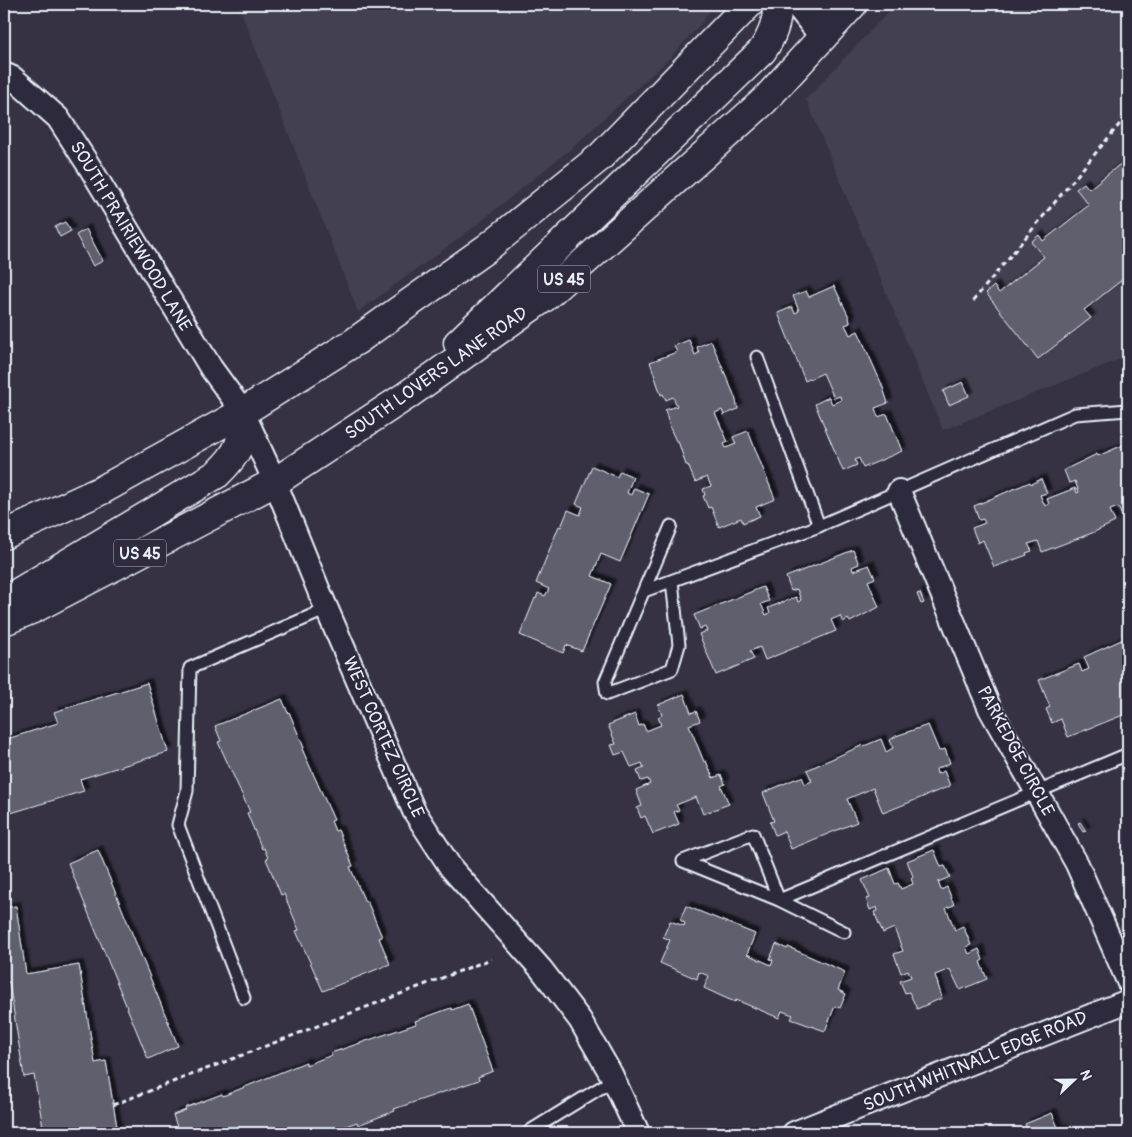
<svg xmlns="http://www.w3.org/2000/svg" width="1132" height="1137" font-family="Pangolin,sans-serif">
  <style>
    .built { fill: #433f51 }
    .building { fill: #605e6e; stroke: #e8f1f8; filter: url(#shadow) }
    .lines { fill: none; stroke-linecap: round; stroke-linejoin: round }
    .lane-casing { stroke: #e8f1f8; stroke-width: 15 }
    .street-casing { stroke: #e8f1f8; stroke-width: 26 }
    .primary-casing { stroke: #e8f1f8; stroke-width: 31 }
    .path { stroke: #e8f1f8; stroke-width: 3; stroke-dasharray: 5 4; stroke-linecap: butt }
    .lane { stroke: #2f2a3d; stroke-width: 11 }
    .street { stroke: #2f2a3d; stroke-width: 22 }
    .primary { stroke: #2f2a3d; stroke-width: 28 }
    .labels { text-anchor: middle; stroke-width: 4; stroke-linejoin: round; paint-order: stroke }
    .shield { fill: #2f2a3d; stroke: #b0b5c0; stroke-width: 1 }
    .shield-label { font-size: 16px; font-weight: bold; fill: #e8f1f8 }
    .street-label { font-size: 18px; fill: #e8f1f8; stroke: #2f2a3d }
  </style>
  <defs>
    <filter id="shadow"><feDropShadow dx="4.5" dy="-4.5" stdDeviation="1" flood-color="#0009"/></filter>
  </defs>
  <rect width="100%" height="100%" fill="#363244"/>
  <filter id="ink" filterUnits="userSpaceOnUse"><feTurbulence type="fractalNoise" baseFrequency=".02" numOctaves="2"/><feDisplacementMap in="SourceGraphic" scale="10" xChannelSelector="R" yChannelSelector="G"/><feConvolveMatrix kernelMatrix="1 2 1 2 8 2 1 2 1" color-interpolation-filters="sRGB"/></filter>
  <g filter="url(#ink)">
    <g class="built">
      <polygon points="238,4 712,4 712,6 704,20 671,57 573,147 469,231 358,312"/>
      <polygon points="896,4 1128,4 1128,356 943,430 806,99"/>
    </g>
    <g class="building">
      <polygon points="1128,132 1128,144 1122,137"/>
      <polygon points="1128,158 1128,275 1084,310 1091,318 1038,359 986,293 994,286 999,293 1044,257 1031,242 1039,235 1043,241 1089,205 1076,189 1084,183 1089,189"/>
      <polygon points="65,222 71,231 60,237 55,227"/>
      <polygon points="86,229 103,261 93,266 76,235"/>
      <polygon points="834,286 849,317 850,323 845,325 850,335 858,331 882,385 888,403 875,408 878,417 887,414 902,451 863,468 859,458 855,460 857,465 843,471 815,404 829,397 832,404 841,400 840,396 834,398 823,373 805,381 778,313 792,307 795,313 799,311 793,296 806,291 809,297"/>
      <polygon points="689,340 695,355 699,353 697,347 711,341 735,397 738,409 724,415 722,410 715,413 728,442 724,444 726,448 736,444 733,437 748,431 775,499 756,507 760,516 743,523 741,518 719,527 711,507 708,508 703,496 705,495 703,489 711,486 707,477 695,482 688,465 686,465 678,441 676,441 670,428 665,410 677,406 673,397 666,400 663,394 661,395 650,362 677,352 674,346"/>
      <polygon points="963,382 969,396 949,405 943,391"/>
      <polygon points="1128,443 1128,513 1122,516 1118,507 1110,510 1115,522 1092,533 1042,552 1038,541 1028,544 1032,551 1026,553 1027,555 994,567 983,540 978,543 972,528 985,523 983,519 979,520 974,506 1030,482 1031,484 1041,479 1047,493 1040,495 1045,506 1049,504 1047,499 1075,488 1077,493 1079,492 1075,481 1069,483 1064,470 1097,454 1098,456"/>
      <polygon points="592,466 617,477 620,471 633,477 627,493 631,495 634,488 649,494 620,562 601,554 592,576 611,584 582,651 566,645 563,653 520,635 535,598 536,599 538,593 545,596 549,589 536,583 559,526 561,527 568,510 580,515 583,507 576,504"/>
      <polygon points="853,550 859,564 852,567 853,571 869,565 875,578 868,581 879,607 850,622 848,619 843,622 840,616 831,620 836,631 765,660 760,647 750,651 754,659 716,675 699,634 707,631 705,627 700,629 694,615 763,587 769,601 761,604 766,615 770,613 768,608 796,597 798,602 801,600 797,589 791,591 786,577"/>
      <polygon points="920,593 924,603 921,604 917,594"/>
      <polygon points="1128,637 1128,713 1068,737 1061,719 1052,723 1046,709 1050,707 1039,680 1079,664 1082,672 1089,669 1084,657"/>
      <polygon points="147,683 168,752 80,779 84,791 4,815 4,740 58,723 54,712"/>
      <polygon points="684,694 691,713 696,711 700,721 689,725 704,762 706,761 713,778 721,775 725,784 721,786 729,804 703,814 696,797 676,805 679,810 674,812 679,824 653,834 645,816 641,818 637,808 642,806 636,790 650,784 648,779 641,781 637,771 644,768 642,763 631,767 624,752 615,755 611,745 616,744 608,725 635,714 639,726 643,724 646,731 661,725 658,717 662,715 658,705"/>
      <polygon points="282,699 288,713 289,712 304,748 302,749 334,820 331,821 335,831 338,830 353,866 350,867 365,902 367,901 382,937 379,938 390,964 323,991 296,931 299,930 284,894 281,895 266,859 268,858 264,848 262,849 247,813 250,812 218,742 221,741 215,726"/>
      <polygon points="928,725 939,751 945,749 950,763 936,769 937,774 944,771 950,786 883,813 873,788 847,799 857,822 791,849 784,831 775,835 770,822 774,821 763,793 795,779 802,777 805,784 812,781 807,770 863,745 864,746 881,739 886,752 893,748 890,740 896,736"/>
      <polygon points="1080,822 1086,831 1083,832 1078,823"/>
      <polygon points="98,850 178,1046 148,1059 68,863"/>
      <polygon points="934,850 941,867 945,866 950,877 938,882 941,890 947,887 954,905 946,908 955,930 963,926 971,945 966,947 969,954 979,949 983,960 980,962 987,979 960,990 950,969 935,975 942,998 917,1009 909,992 905,993 900,981 911,977 908,970 901,973 894,954 903,951 894,928 883,933 874,912 878,911 877,907 870,910 866,899 870,898 862,880 889,868 895,884 898,883 901,889 913,884 911,878 913,876 907,861"/>
      <polygon points="16,906 26,974 79,965 95,1063 106,1061 118,1133 44,1133 34,1075 24,1077 9,982 4,983 4,908"/>
      <polygon points="686,906 755,934 747,954 771,965 773,960 770,959 776,944 787,949 788,947 845,972 838,990 846,994 840,1008 835,1006 825,1031 791,1019 793,1015 782,1011 779,1018 736,1000 735,1002 721,996 704,988 709,976 699,972 697,979 660,963 670,940 663,937 670,921 684,926 685,923 680,920"/>
      <polygon points="468,1004 493,1071 478,1077 479,1080 394,1109 395,1111 358,1125 357,1122 332,1131 332,1133 179,1133 173,1115 186,1110 185,1108 222,1094 223,1096 306,1062 306,1065 332,1055 331,1053 416,1024 415,1021 451,1008 452,1010"/>
      <polygon points="1052,1113 1059,1130 1063,1128 1064,1133 1029,1133 1025,1124"/>
    </g>
    <g class="lines">
      <g class="lane-casing">
        <g id="lane">
          <polyline points="757,357 819,526"/>
          <polyline points="671,526 605,682 607,694 672,669 679,645 672,581"/>
          <polyline points="644,591 819,526 1075,414 1128,410"/>
          <polyline points="844,932 779,900 683,861 753,834 779,900 1128,754"/>
          <polyline points="244,998 178,825 187,791 190,668 327,609"/>
          <polyline points="530,1131 613,1080"/>
        </g>
      </g>
      <g class="street-casing">
        <g id="street">
          <polyline points="795,4 822,38"/>
          <polyline points="4,74 13,78 58,118 91,169 211,368 243,412 275,482 319,591 414,811 451,868 541,969 580,1020 611,1074 638,1133"/>
          <polyline points="899,491 990,709 1077,864 1128,981"/>
          <polyline points="794,1133 1128,1001"/>
        </g>
      </g>
      <g class="primary-casing">
        <g id="primary">
          <polyline points="819,4 817,17 822,38"/>
          <path d="M 458,343 L 762,51 C 772,37 778,22 777,4"/>
          <polyline points="4,535 102,490 243,412 356,341 487,248 600,157 749,4"/>
          <path d="M 4,601 L 217,474 C 239,453 243,443 243,412"/>
          <polyline points="4,621 33,609 275,482 406,396 545,297 764,101 853,4"/>
        </g>
      </g>
      <g class="path">
        <polyline points="973,301 1128,114"/>
        <polyline points="113,1105 491,959"/>
      </g>
      <use href="#lane" class="lane"/>
      <use href="#street" class="street"/>
      <use href="#primary" class="primary"/>
    </g>
  </g>
  <g class="labels">
    <g class="shield">
      <rect x="538" y="265.5" width="52" height="27" rx="4"/>
      <rect x="114" y="539.5" width="52" height="27" rx="4"/>
    </g>
    <g class="shield-label">
      <text x="564" y="285">US 45</text>
      <text x="140" y="559">US 45</text>
    </g>
    <g class="street-label">
      <text transform="translate(131 236) rotate(59)" y="6">SOUTH PRAIRIEWOOD LANE</text>
      <text transform="translate(436 373) rotate(-35)" y="6">SOUTH LOVERS LANE ROAD</text>
      <text transform="translate(384 737) rotate(66)" y="6">WEST CORTEZ CIRCLE</text>
      <text transform="translate(1016 751) rotate(62)" y="6">PARKEDGE CIRCLE</text>
      <text transform="translate(975 1061) rotate(-22)" y="6">SOUTH WHITNALL EDGE ROAD</text>
    </g>
  </g>
  <rect width="1132" height="1137" fill="none" stroke="#2f2a3d" stroke-width="20"/>
  <rect x="10" y="10" width="1112" height="1117" fill="none" stroke="#e8f1f8" stroke-width="2" filter="url(#ink)"/>
  <g transform="translate(1074 1080) rotate(68)" stroke="#2f2a3d" stroke-width="4" paint-order="stroke">
  <path d="M0-4L9 19L0 12L-9 19Z" fill="#e8f1f8"/>
  <text y="-8" font-size="14" font-weight="bold" text-anchor="middle" fill="#e8f1f8">N</text>
  </g>
</svg>
